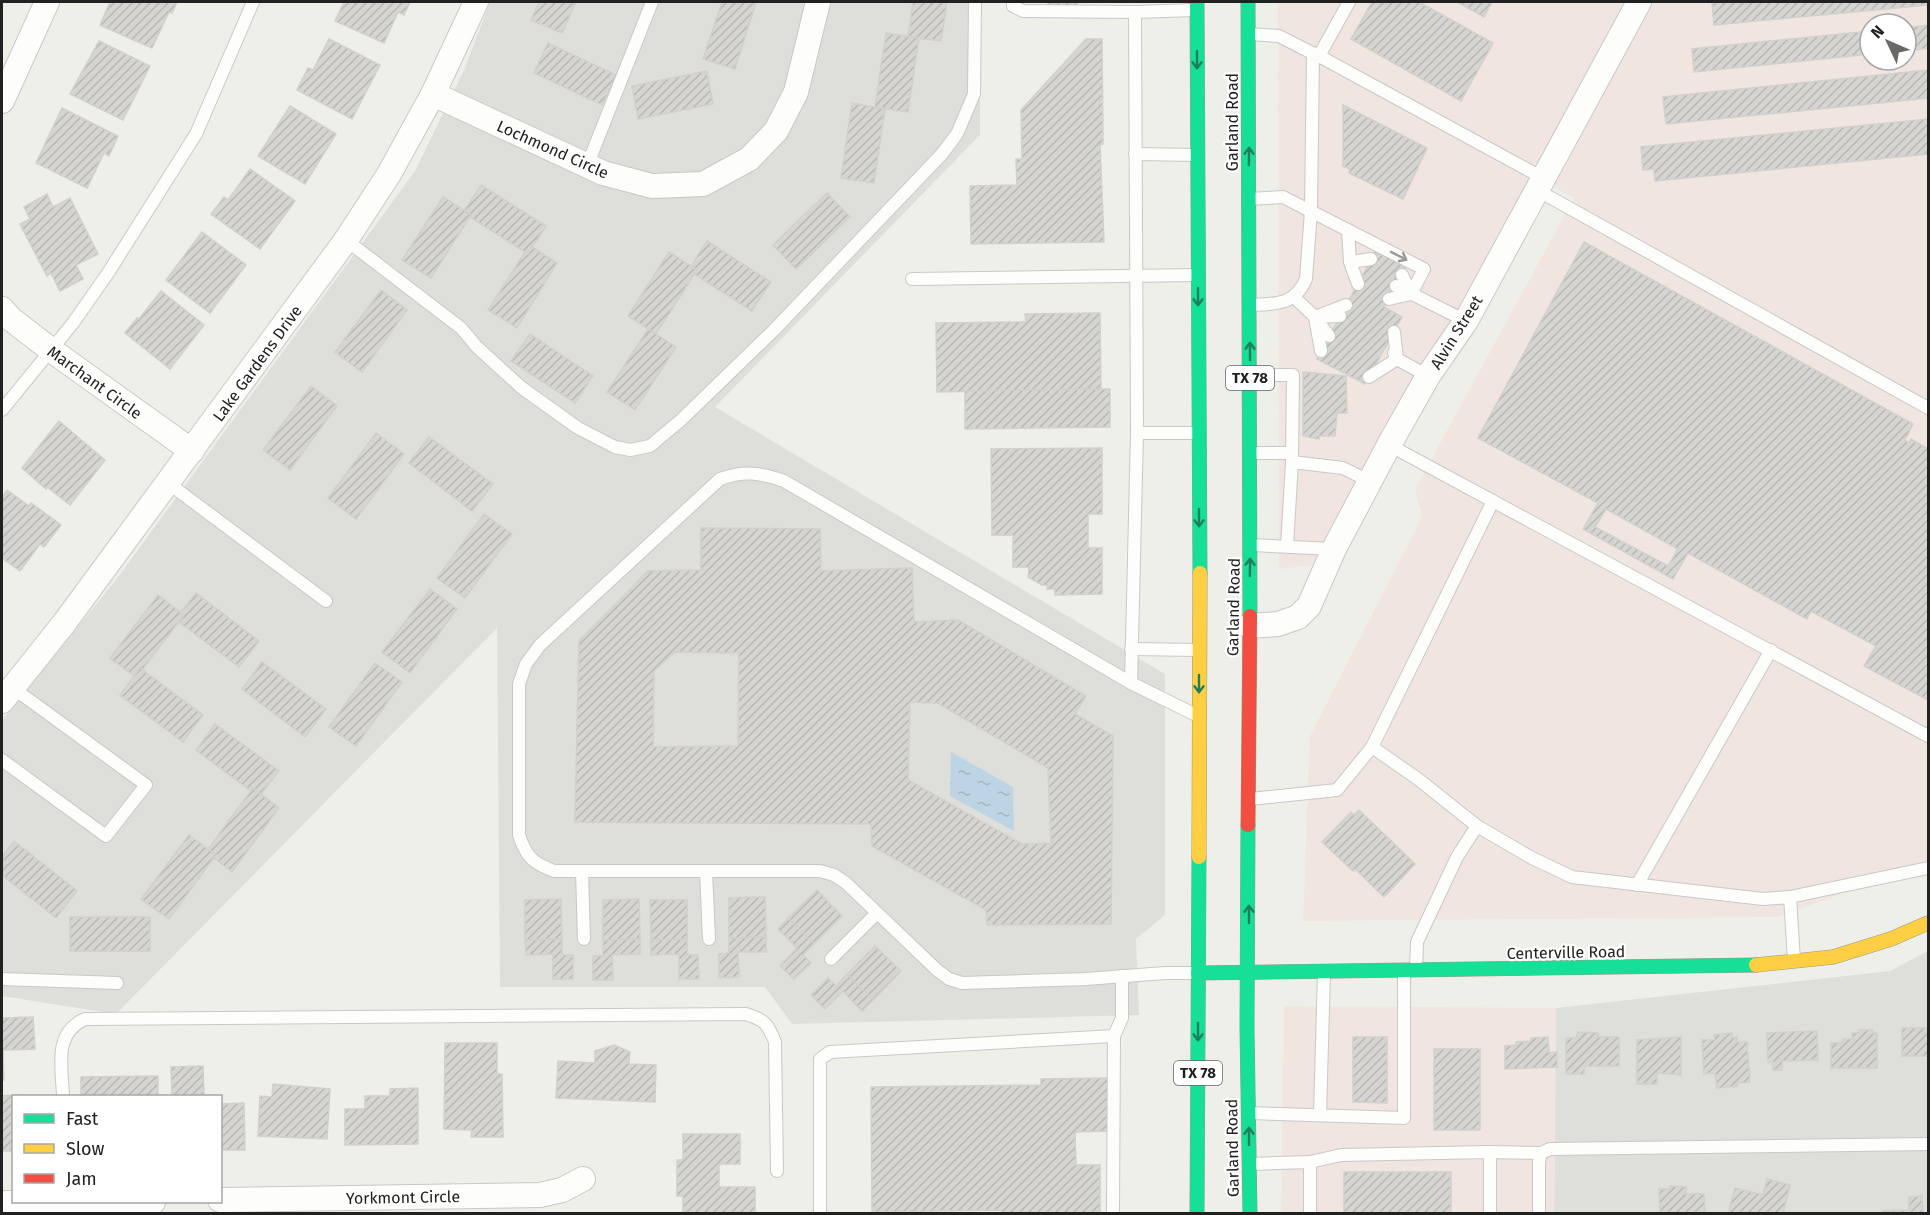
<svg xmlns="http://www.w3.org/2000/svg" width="1930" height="1215" font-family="'Fira Sans',sans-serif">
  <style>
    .residential { fill: #dededb }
    .commercial { fill: #f1e5df; fill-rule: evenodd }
    .water { fill: url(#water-ripples) }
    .building { fill: url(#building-hatch); stroke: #d2d0cb; stroke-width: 1.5; fill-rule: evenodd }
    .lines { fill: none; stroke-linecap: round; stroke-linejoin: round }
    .lane-casing { stroke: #c8c8c6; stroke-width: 14 }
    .street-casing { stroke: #c8c8c6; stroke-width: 26 }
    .fast-casing { stroke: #949b80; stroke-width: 15 }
    .slow-casing { stroke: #949b80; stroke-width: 15 }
    .jam-casing { stroke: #949b80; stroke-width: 15 }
    .lane { stroke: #fdfdfc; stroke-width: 12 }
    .street { stroke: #fdfdfc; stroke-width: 24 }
    .fast { stroke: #16e098; stroke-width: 14 }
    .slow { stroke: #ffcf43; stroke-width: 14 }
    .jam { stroke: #f24e42; stroke-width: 14 }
    .oneway { stroke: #1c805c }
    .oneway2 { stroke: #9a9a99 }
    .labels { text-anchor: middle; stroke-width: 4.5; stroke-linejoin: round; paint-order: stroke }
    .shield { fill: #fff; stroke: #646464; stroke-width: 1.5 }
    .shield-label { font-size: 15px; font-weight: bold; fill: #212121 }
    .street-label { font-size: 16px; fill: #212121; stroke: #fff }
  </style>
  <defs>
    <pattern id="water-ripples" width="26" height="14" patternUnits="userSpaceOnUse" patternTransform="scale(1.5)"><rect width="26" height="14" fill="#bcd4e4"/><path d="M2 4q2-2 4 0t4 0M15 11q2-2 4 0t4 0" fill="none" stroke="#a1b6c3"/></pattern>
    <pattern id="building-hatch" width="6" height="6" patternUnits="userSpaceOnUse" patternTransform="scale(1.5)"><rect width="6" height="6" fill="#d6d5d1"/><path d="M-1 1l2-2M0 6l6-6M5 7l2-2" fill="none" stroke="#b7b7b3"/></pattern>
  </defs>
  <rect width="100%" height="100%" fill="#efefea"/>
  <g class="residential">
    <polygon points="490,2 980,2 980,135 715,407 1165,674 1165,915 1136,939 1139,1015 792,1024 765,987 500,987 497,628 116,1014 2,996 2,720 116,580 415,171 465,68"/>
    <polygon points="1928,951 1928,1213 1554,1214 1556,1008 1890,971"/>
  </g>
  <g class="commercial">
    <path d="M 1278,2 L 1928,2 L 1928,863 L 1777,917 L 1303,921 L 1310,736 L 1422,517 L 1415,489 L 1574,198 L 1532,175 L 1315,565 L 1279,569 ZM 1870,24 L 1906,24 L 1906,60 L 1870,60 Z"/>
    <polygon points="1284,1006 1556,1008 1554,1213 1281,1214"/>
  </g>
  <polygon class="water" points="951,752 1013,787 1014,831 950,796"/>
  <g class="building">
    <polygon points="110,2 177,2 172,13 169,12 152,48 100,25"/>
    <polygon points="344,2 410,2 404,15 398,12 384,43 335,21"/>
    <polygon points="539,2 576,2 562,33 531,20"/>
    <polygon points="722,2 756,2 735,69 703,59"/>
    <polygon points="913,2 947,2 941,41 908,37"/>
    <polygon points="1048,2 1077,2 1077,12 1048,11"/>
    <polygon points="1372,2 1419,2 1493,43 1461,101 1351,39"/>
    <polygon points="1457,2 1492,2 1484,17"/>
    <polygon points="1724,2 1928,2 1928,5 1714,25 1712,3"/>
    <polygon points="1928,25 1928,48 1906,51 1906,28"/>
    <polygon points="1870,31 1870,54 1694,72 1692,49"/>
    <polygon points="886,33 919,38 908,112 875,107"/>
    <polygon points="329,39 380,65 352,119 297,90 308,68 313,70"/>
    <polygon points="1086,39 1102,39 1103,144 1100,144 1104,242 971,244 970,186 1017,185 1016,159 1022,159 1021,110"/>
    <polygon points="99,41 150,66 123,120 70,94"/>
    <polygon points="548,43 616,75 602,105 534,73"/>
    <polygon points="1928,70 1928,98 1666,124 1663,97"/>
    <polygon points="707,71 713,104 638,119 632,86"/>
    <polygon points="852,103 885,109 874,183 841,178"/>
    <polygon points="1343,105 1427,148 1403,199 1349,173 1350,169 1343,166"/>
    <polygon points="290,106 336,134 305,184 258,156"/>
    <polygon points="62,108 118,136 109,156 104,153 87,188 36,163"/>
    <polygon points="1928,119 1928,154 1655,181 1654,169 1643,170 1641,147"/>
    <polygon points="250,169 295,201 260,249 211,214 224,197 228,200"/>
    <polygon points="481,185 546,226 528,254 470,217 471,215 464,211"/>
    <polygon points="827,193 850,217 796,269 773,245"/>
    <polygon points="47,194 53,207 70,198 98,254 76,265 83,279 60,291 51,273 47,276 20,224 30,219 24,207"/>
    <polygon points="443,197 471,215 431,278 402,260"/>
    <polygon points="202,232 246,265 210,313 166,280"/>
    <polygon points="707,241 771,282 752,311 694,274 697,270 691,266"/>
    <path d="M 1584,242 L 1913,424 L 1905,440 L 1909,443 L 1911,439 L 1928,449 L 1928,700 L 1864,666 L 1876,646 L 1811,611 L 1807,619 L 1688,553 L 1673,579 L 1583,529 L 1598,503 L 1478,438 ZM 1606,509 L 1678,549 L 1668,566 L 1595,527 Z"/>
    <polygon points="532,247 557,263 517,328 488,310 525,252 528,254"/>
    <polygon points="669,252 697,270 656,334 628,316"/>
    <polygon points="1375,252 1407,266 1384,307 1402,317 1365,384 1317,359"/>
    <polygon points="381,290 407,310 362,372 335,352"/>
    <polygon points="161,291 204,325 170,369 125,333 137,318 139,319"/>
    <polygon points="1100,313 1101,389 937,392 936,323 1026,322 1025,314"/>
    <polygon points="648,329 676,347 635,410 607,392"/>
    <polygon points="530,334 593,376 575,403 511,361"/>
    <polygon points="1303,372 1346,376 1347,413 1337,413 1335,436 1319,436 1319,439 1303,436"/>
    <polygon points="311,386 337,406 290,470 263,450"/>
    <polygon points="1110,389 1110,427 965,429 965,391"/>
    <polygon points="59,421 105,460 70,505 47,487 46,489 22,468"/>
    <polygon points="376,433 404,454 356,519 328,498"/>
    <polygon points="429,437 493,484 472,511 409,463"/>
    <polygon points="1102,448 1102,514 1088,514 1088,548 1102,548 1102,594 1055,595 1055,589 1047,589 1047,585 1042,585 1028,577 1029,567 1013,567 1013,535 992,535 991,449"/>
    <polygon points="7,490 29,506 31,503 61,525 44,547 40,544 20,571 2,558 2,498"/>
    <polygon points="484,514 512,534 465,598 437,578"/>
    <path d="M 701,528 L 820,529 L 821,571 L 912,568 L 914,622 L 958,620 L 1086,696 L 1075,714 L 1113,736 L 1111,924 L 987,925 L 986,910 L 872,846 L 871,824 L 575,822 L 579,641 L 648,571 L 701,570 ZM 675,652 L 739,653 L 738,746 L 653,747 L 654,671 ZM 910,702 L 938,703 L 1048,768 L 1051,843 L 1022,844 L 908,780 Z"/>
    <polygon points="430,589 457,609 410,673 382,652"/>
    <polygon points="196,593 259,641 239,667 179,622 184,615 181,612"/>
    <polygon points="158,595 184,615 142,670 140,668 134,676 110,658"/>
    <polygon points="262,662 326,709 305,737 242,689"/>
    <polygon points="375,663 402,682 356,746 329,727"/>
    <polygon points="140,668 203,715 183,742 120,695"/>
    <polygon points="215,724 279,771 261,794 253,788 251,791 196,750"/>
    <polygon points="253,788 279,808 232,872 214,858 216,855 208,849"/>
    <polygon points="1359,810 1415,864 1384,897 1355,869 1353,871 1322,842 1351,812 1354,815"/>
    <polygon points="189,835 216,855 169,919 141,899"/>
    <polygon points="14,841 77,891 56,918 2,875 3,862 2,857"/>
    <polygon points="817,890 842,916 814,944 788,918"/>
    <polygon points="765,897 766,937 729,938 729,898"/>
    <polygon points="561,899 562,939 525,940 525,900"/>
    <polygon points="639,899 640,939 603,940 603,900"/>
    <polygon points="650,900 687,900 687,939 651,940"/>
    <rect x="70" y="917" width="80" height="34"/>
    <polygon points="788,918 814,944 803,955 811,963 794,979 780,966 797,948 778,929"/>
    <polygon points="766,937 766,952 738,952 739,977 719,978 719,954 729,953 729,938"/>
    <polygon points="562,939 562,955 573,955 573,979 553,979 553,954 526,955 525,940"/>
    <polygon points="640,939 640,954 612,955 613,980 593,980 593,956 603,956 603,940"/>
    <polygon points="687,939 687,955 698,955 699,979 679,979 679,954 651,955 651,940"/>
    <polygon points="875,946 901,971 873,1000 847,974"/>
    <polygon points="847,974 873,1000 862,1011 843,991 825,1009 811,995 828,978 836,986"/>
    <polygon points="33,1017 35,1049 3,1050 4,1080 2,1080 2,1018"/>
    <rect x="1902" y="1028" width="26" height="28"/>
    <polygon points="1859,1030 1873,1030 1873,1033 1877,1033 1877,1068 1831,1068 1831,1043 1842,1043 1843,1039 1852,1039 1852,1033 1859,1033"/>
    <polygon points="1817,1031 1818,1060 1782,1061 1782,1070 1773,1070 1773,1062 1768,1062 1767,1033"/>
    <polygon points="1578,1032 1598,1033 1599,1037 1619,1037 1619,1066 1584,1066 1584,1074 1566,1074 1566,1038 1576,1038"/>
    <polygon points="1732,1033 1732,1038 1737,1037 1737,1042 1747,1042 1750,1082 1737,1083 1737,1086 1717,1088 1715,1073 1704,1074 1702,1040 1715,1040 1714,1035"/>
    <polygon points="1353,1037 1387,1037 1387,1103 1353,1102"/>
    <polygon points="1548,1037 1549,1053 1557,1052 1557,1067 1505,1069 1505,1046 1517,1045 1516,1042 1531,1041 1531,1038"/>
    <polygon points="1681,1037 1681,1075 1657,1073 1657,1084 1637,1084 1637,1040"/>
    <polygon points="445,1043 497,1043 497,1074 502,1074 503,1137 471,1137 472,1130 444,1129"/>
    <polygon points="614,1045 630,1052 629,1064 656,1065 655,1102 556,1098 558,1061 595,1063 595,1051"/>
    <rect x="1434" y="1049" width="46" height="81"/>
    <polygon points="203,1066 204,1096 172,1096 171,1067"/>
    <polygon points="158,1076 158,1096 81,1096 81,1077"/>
    <polygon points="1108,1078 1109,1131 1075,1132 1076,1165 1100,1165 1100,1214 1002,1214 1002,1210 872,1212 871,1087 1041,1085 1041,1079"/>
    <polygon points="273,1084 330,1089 327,1139 258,1136 260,1096 272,1097"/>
    <polygon points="418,1088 418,1144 345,1145 345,1109 365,1109 365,1096 390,1096 390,1089"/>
    <polygon points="22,1095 14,1096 14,1151 2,1151 2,1096"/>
    <polygon points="244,1103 245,1150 220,1150 220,1104"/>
    <polygon points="683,1134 740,1134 740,1164 719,1164 719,1187 755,1187 755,1214 683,1214 683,1196 677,1196 677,1160 683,1160"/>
    <rect x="1344" y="1172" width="107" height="42"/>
    <polygon points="1767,1179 1790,1185 1783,1214 1728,1214 1735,1188 1763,1195"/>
    <polygon points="1670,1186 1686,1187 1686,1194 1704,1194 1705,1214 1660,1214 1659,1189 1670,1189"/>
    <polygon points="1922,1196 1923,1214 1883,1214 1883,1211 1909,1210 1909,1197"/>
  </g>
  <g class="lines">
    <g class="lane-casing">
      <g id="lane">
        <polyline points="1013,2 1013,6 1023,11 1135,12 1195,10"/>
        <polyline points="1349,2 1319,56 1543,178"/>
        <polyline points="1250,34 1279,36 1318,56"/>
        <polyline points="1135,154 1197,155"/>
        <polyline points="587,166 652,2"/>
        <polyline points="1537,190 1928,408"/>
        <polyline points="1249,199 1283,197 1424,269 1411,294 1389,299"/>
        <polyline points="1348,230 1350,262 1358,284"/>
        <polyline points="346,240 461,328 477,347 522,388 578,428 615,447 630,450 650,446 681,420 774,330 941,155 957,134 974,94 975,2"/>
        <polyline points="1350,262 1371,259"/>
        <polyline points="1402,275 1411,294"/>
        <polyline points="912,279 1197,275"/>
        <polyline points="1396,286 1466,321"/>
        <polyline points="1294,297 1315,317"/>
        <path d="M 1251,305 C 1276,304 1295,305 1306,279 L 1311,211 L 1313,53"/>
        <polyline points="1394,332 1397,359 1428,376"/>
        <polyline points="1329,336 1315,317 1340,316"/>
        <polyline points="1321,351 1315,317 1346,305"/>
        <polyline points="1252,375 1293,375 1292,462 1343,468 1369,481"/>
        <polyline points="1369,377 1397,359 1394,353"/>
        <polyline points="2,410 73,323 108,273 196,134 253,2"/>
        <polyline points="1137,433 1198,433"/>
        <polyline points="1389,445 1928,736"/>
        <polyline points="1249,453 1292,453"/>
        <polyline points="168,483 326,601"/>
        <polyline points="1493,501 1372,747 1418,779 1477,826 1532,858 1572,877 1763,899 1790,897"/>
        <polyline points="1251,545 1334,549"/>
        <polyline points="1287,546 1292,462"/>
        <polyline points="1131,649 1199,650"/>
        <polyline points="1131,683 1137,433 1135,12"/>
        <path d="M 1196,715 L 1131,683 L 784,481 C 760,473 745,470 720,479 L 540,645 L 526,664 L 519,684 L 519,835 C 526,857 533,863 554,871 L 820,871 L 834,875 L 846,883 L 937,970 L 949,979 L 962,983 L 1086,979 L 1165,973 L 1198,973"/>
        <polyline points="2,760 106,836 146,785 13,688"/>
        <polyline points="1250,799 1337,790 1372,747"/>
        <polyline points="582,871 584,939"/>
        <polyline points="706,871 709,939"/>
        <polyline points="1637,885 1771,650"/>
        <polyline points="831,959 877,913"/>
        <polyline points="1794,960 1790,897 1928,868"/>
        <polyline points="1416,970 1417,942 1457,857 1477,826"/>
        <polyline points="2,979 117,983"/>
        <path d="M 63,1096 C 62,1067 53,1033 85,1019 L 746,1014 C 765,1020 768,1024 775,1042 L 777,1171"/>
        <polyline points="1250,1113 1404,1118 1404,972"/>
        <polyline points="1320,1115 1324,972"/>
        <polyline points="1490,1152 1490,1214"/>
        <polyline points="1250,1164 1310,1162 1341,1155 1490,1152 1541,1153 1550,1149 1928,1144"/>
        <polyline points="820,1214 820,1059 830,1052 1114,1036"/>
        <polyline points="1113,1214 1114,1036 1122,1018 1122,976"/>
        <polyline points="1310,1214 1310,1162"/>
        <polyline points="1539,1214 1539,1162 1541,1153"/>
      </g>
    </g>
    <g class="street-casing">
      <g id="street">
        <polyline points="433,94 603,173 652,186 703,184 749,159 776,131 796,92 818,2"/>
        <polyline points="2,101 47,2"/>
        <polyline points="2,309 11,319 51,350 192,451"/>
        <polyline points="1249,626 1278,624 1298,617 1309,606 1334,549 1389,445 1428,376 1466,321 1639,2"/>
        <polyline points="2,701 65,622 346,240 389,174 433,94 476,2"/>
        <polyline points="220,1200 540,1195 562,1190 583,1179"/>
        <polyline points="2,1203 153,1202"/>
      </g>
    </g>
    <g class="fast-casing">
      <g id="fast">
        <polyline points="1197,2 1200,573"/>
        <polyline points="1248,2 1250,616"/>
        <polyline points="1248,825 1247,1028 1250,1214"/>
        <polyline points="1198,973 1756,965"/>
        <polyline points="1197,1214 1199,857"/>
      </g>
    </g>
    <g class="slow-casing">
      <g id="slow">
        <polyline points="1199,857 1200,573"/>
        <polyline points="1756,965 1833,957 1891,939 1928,923"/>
      </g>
    </g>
    <g class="jam-casing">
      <polyline id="jam" points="1248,825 1250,616"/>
    </g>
    <use href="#lane" class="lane"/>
    <use href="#street" class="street"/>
    <use href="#fast" class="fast"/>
    <use href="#slow" class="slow"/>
    <use href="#jam" class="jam"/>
  </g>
  <defs><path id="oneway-shaft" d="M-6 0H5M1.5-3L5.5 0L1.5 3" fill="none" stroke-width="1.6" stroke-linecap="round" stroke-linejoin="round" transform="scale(1.5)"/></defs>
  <g class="oneway">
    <use href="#oneway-shaft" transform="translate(1197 60) rotate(90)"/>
    <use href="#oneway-shaft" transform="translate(1249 156) rotate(-89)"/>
    <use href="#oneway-shaft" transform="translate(1198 297) rotate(90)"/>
    <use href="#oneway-shaft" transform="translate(1250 351) rotate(-90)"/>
    <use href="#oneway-shaft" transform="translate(1199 518) rotate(90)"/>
    <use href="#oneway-shaft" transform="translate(1250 567) rotate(-89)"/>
    <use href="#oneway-shaft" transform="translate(1199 684) rotate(90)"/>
    <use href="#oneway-shaft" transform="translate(1249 914) rotate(-90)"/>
    <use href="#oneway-shaft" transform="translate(1198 1032) rotate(90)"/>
    <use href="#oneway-shaft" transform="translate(1249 1136) rotate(-90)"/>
  </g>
  <use class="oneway2" href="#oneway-shaft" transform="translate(1399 256) rotate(27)"/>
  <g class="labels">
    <g class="shield">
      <rect x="1226" y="366" width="48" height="24" rx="4.5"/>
      <rect x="1174" y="1061" width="48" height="24" rx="4.5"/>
    </g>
    <g class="shield-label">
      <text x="1250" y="383">TX 78</text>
      <text x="1198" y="1078">TX 78</text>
    </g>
    <g class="street-label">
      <text transform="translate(1232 122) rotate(-90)" y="6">Garland Road</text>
      <text transform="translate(553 149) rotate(24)" y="6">Lochmond Circle</text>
      <text transform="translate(1456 332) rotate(-58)" y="6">Alvin Street</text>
      <text transform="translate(257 363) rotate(-54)" y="6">Lake Gardens Drive</text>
      <text transform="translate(95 382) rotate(36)" y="6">Marchant Circle</text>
      <text transform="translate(1233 607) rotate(-89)" y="6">Garland Road</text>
      <text transform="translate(1566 952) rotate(-1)" y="6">Centerville Road</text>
      <text transform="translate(1232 1148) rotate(-91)" y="6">Garland Road</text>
      <text transform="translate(403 1197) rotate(-1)" y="6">Yorkmont Circle</text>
    </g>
  </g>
  <rect width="1930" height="1215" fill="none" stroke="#212121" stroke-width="6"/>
  <rect x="12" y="1095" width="210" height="108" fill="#ffffff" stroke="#a6a6a6" stroke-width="1.5"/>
  <rect x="24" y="1114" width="30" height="9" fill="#16e098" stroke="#a6a6a6" stroke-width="1.5"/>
  <text x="66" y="1125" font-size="18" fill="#212121">Fast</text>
  <rect x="24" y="1144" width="30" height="9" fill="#ffcf43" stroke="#a6a6a6" stroke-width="1.5"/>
  <text x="66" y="1155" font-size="18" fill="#212121">Slow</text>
  <rect x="24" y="1174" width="30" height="9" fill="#f24e42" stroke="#a6a6a6" stroke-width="1.5"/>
  <text x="66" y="1185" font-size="18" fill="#212121">Jam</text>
  <g transform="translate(1888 42) rotate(314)"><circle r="28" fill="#ffffff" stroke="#a6a6a6" stroke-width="1.5"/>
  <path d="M0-4.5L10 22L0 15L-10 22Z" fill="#696967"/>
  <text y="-9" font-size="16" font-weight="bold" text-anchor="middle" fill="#212121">N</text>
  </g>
</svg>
